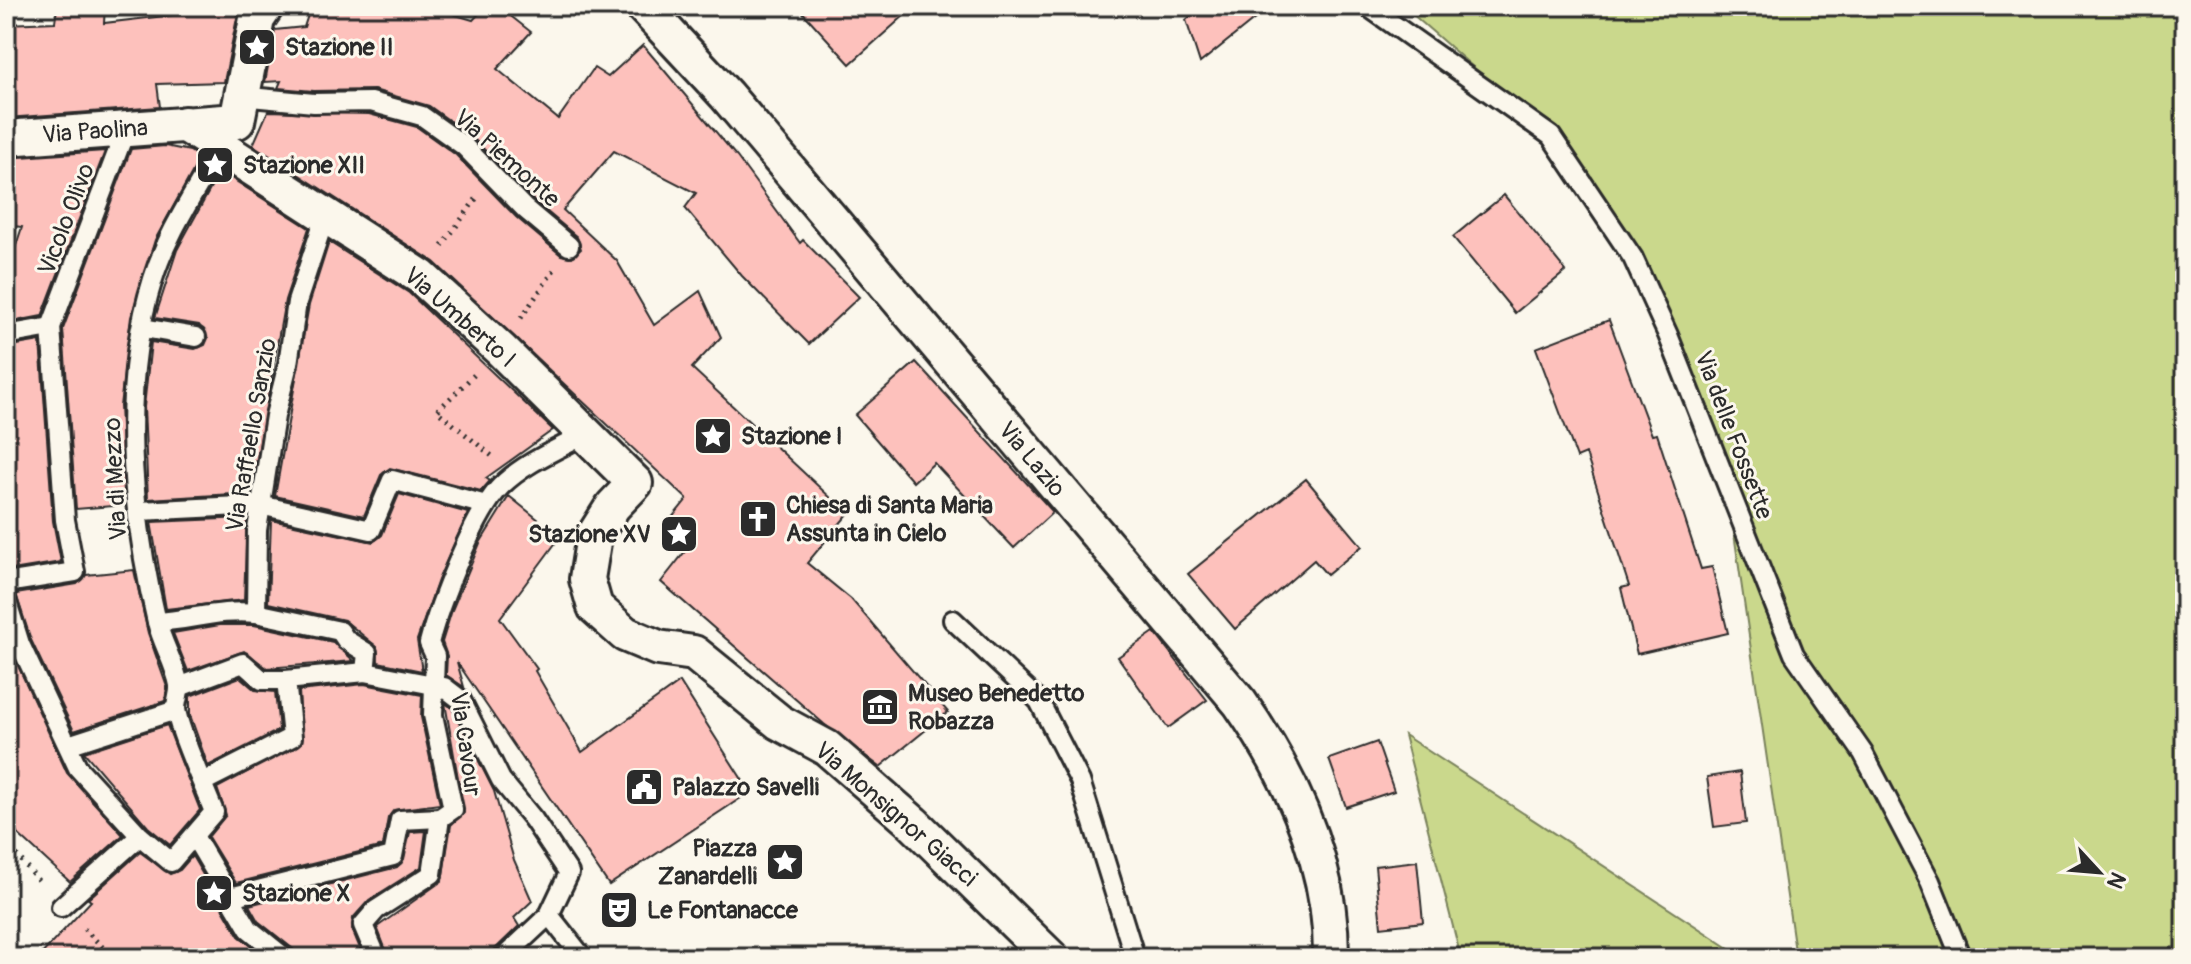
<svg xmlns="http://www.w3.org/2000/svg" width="2191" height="964" font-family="Pangolin,sans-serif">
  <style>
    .green { fill: #cad88c; stroke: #7a825c; stroke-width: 2 }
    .building { fill: #fdc1bc; stroke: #2b2b2b; stroke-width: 2 }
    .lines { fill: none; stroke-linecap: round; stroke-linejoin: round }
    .lane-casing { stroke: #2b2b2b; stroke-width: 24 }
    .street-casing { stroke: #2b2b2b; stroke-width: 40 }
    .path { stroke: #2b2b2b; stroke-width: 5; stroke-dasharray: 2 6; stroke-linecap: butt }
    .lane { stroke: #fbf7ec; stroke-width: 18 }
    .street { stroke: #fbf7ec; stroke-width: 34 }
    .labels { text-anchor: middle; stroke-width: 6; stroke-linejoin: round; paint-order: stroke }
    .poi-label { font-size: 24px; font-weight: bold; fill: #2b2b2b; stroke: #fbf7ec; text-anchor: start }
    .street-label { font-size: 24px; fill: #2b2b2b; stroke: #fbf7ec }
  </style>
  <rect width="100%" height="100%" fill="#fbf7ec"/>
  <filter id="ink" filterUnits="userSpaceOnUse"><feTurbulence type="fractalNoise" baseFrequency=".0125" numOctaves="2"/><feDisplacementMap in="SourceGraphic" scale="16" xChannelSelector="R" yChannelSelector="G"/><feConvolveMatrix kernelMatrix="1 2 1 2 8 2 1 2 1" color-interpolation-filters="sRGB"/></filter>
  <g filter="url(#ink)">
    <g class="green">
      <polygon points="1403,6 2185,6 2185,958 1796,958 1722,451 1633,258 1536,122"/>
      <polygon points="1404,735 1744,958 1461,958"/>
    </g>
    <g class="building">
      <polygon points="79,6 105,6 104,23 216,10 238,13 224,82 157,84 160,107 6,118 6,24 55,22 57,8"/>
      <polygon points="311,6 439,10 473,20 486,6 498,6 531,32 497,69 558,119 594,68 608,77 643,45 737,157 800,243 803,240 859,297 809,344 742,276 685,208 696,193 614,151 563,210 617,261 654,325 700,291 721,337 692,368 848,514 807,563 851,599 948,712 880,767 824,724 661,582 690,545 667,524 687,499 434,262 253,145 268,111 369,114 417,127 456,155 516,217 561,255 572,257 581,249 577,237 533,200 472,137 429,106 374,90 314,91 278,88 281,81 265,82 275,30 304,27"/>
      <polygon points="797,6 915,6 850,64"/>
      <polygon points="1201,6 1271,6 1200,63 1186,20"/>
      <polygon points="165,146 190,151 200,158 155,240 131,317 120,406 125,505 76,509 63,329 131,149"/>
      <polygon points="105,151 42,316 6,323 6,276 22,227 6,225 6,158"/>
      <polygon points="220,171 309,228 285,300 251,493 148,499 144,407 151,342 195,349 205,345 208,338 199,325 155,318 177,250"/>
      <polygon points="1504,195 1566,271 1515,313 1453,237"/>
      <polygon points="329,242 409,293 553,430 486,478 490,481 481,491 390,468 381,475 364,516 275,496 309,305"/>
      <polygon points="1609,320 1652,435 1657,434 1701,569 1712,567 1728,633 1637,654 1621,588 1629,586 1586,454 1577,458 1536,348"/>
      <polygon points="40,341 53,521 61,562 6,571 6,347"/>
      <polygon points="916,362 1053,512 1014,548 934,463 913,482 855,415"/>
      <polygon points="1306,479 1362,546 1327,575 1314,560 1235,629 1188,574"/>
      <polygon points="399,494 468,513 438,580 417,640 422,671 378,662 377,647 344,620 268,603 271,520 373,542 382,535"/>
      <polygon points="509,496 560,537 500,618 537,669 535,671 582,752 680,682 750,792 609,885 457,662 464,687 446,675 447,656 442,642 452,610 480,543"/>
      <polygon points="247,518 244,600 166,609 151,522"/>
      <polygon points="134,570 148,633 167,687 165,701 74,731 31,640 16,594 77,584 86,575"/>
      <polygon points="220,625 254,625 333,642 354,661 267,668 244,651 188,671 173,633"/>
      <polygon points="1154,632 1207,700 1168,728 1118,657"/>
      <polygon points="6,639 67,773 123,835 70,882 6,823"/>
      <polygon points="240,677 255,690 275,692 279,730 208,766 190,715 190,696"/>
      <polygon points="364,684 422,695 421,717 440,804 394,810 388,818 383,846 236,883 208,837 226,815 217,788 302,743 299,691"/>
      <polygon points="445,703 452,708 494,791 514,860 532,901 514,918 519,926 495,949 491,958 389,958 377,927 442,881 451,825 464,813"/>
      <polygon points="167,725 200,810 170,845 148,827 84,752"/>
      <polygon points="1377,742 1394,791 1346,807 1329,759"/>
      <polygon points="1740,772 1746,823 1714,827 1707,777"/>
      <polygon points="426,831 421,867 369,900 353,918 352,929 364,958 297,958 293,949 258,921 249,905 397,867 404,859 410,832"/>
      <polygon points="140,852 170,874 180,870 192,856 239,936 266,958 38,958 91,901 88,899"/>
      <polygon points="1417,861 1423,922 1381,927 1375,866"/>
    </g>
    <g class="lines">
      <g class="lane-casing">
        <g id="lane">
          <polyline points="1367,6 1551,136 1633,258 1668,335 1794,654 1863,753 1930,881 1961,958"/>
          <polyline points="239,96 314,103 371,102 422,116 464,146 525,209 569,246"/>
          <polyline points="143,328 196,337"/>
          <polyline points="6,335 51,327"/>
          <polyline points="139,511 260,505 371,530 392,480 486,505"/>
          <polyline points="6,583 75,572 65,520 51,327 126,129"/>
          <path d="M 6,599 L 20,644 L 78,768 L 140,836 L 171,862 L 214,812 C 205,789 178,729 176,709 C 176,701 180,693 179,685 C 175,664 162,643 157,622 C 131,513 119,387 153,279 C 167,233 196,191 219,149"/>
          <polyline points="256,613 340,631 346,640 367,653 365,672"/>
          <polyline points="953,620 1039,701 1080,781 1135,958"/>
          <path d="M 157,622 C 191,620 222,609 256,613 L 257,530 L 275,416 L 288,364 L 297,302 L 325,217"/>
          <polyline points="179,687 243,663 262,680 286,680"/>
          <polyline points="68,745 176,710"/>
          <polyline points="203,782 292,737 286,680 365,672 444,687 461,700 501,780 533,819 569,873 549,915 583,958"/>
          <polyline points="194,836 249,929 285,958"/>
          <polyline points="230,897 393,856 400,820 440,818"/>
          <polyline points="61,907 140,836"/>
          <path d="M 377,958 L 363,925 L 376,910 L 432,874 L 440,818 L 453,809 L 433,715 L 435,656 L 429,643 C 439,605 474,513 501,486 C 524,463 558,449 586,434"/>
          <polyline points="503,958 549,915"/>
        </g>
      </g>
      <g class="street-casing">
        <g id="street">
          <path d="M 643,6 L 726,95 L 1240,703 C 1293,779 1332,864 1331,958"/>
          <polyline points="184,124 421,277 501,350 635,483 613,506 594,536 587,579 595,607 625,634 658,648 694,653 779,722 827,748 913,823 1051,958"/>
          <polyline points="6,138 237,121 257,19 266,6"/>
        </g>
      </g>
      <g class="path">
        <polyline points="442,246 476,199"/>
        <polyline points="521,318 554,270"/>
        <polyline points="474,375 437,411 492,456"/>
        <polyline points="6,842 41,884"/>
        <polyline points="84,929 114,958"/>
      </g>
      <use href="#lane" class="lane"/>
      <use href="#street" class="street"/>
    </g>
  </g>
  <defs>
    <g id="sight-square" transform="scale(2)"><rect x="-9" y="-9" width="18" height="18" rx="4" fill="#2b2b2b" stroke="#fbf7ec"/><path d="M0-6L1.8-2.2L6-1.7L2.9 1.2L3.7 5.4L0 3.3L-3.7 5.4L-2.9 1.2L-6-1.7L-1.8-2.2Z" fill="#fff"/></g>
    <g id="church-square" transform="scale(2)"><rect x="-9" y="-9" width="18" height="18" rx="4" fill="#2b2b2b" stroke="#fbf7ec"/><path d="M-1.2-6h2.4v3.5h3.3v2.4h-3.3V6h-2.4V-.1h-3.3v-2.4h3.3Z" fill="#fff"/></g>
    <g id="museum-square" transform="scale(2)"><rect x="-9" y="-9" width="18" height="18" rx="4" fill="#2b2b2b" stroke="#fbf7ec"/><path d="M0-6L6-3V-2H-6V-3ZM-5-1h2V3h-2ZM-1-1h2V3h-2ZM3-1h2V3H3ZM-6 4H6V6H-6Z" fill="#fff"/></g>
    <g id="civic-square" transform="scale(2)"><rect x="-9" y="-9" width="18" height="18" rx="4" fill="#2b2b2b" stroke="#fbf7ec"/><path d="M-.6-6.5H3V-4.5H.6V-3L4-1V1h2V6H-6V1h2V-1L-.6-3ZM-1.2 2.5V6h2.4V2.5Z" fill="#fff"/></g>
    <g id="theatre-square" transform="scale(2)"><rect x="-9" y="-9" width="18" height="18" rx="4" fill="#2b2b2b" stroke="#fbf7ec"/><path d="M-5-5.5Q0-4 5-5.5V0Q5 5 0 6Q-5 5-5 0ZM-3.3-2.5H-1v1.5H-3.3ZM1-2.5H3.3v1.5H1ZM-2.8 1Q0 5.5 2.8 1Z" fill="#fff"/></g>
  </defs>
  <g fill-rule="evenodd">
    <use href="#sight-square" x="257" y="47"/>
    <use href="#sight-square" x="215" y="165"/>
    <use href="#sight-square" x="713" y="436"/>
    <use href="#church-square" x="758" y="519"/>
    <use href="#sight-square" x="679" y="534"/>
    <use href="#museum-square" x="880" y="707"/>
    <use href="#civic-square" x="644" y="787"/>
    <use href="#sight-square" x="785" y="862"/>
    <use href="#sight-square" x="214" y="893"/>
    <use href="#theatre-square" x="619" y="910"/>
  </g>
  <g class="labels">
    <g class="poi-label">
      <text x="285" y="55">Stazione II</text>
      <text x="243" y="173">Stazione XII</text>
      <text x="741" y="444">Stazione I</text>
      <text x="786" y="513">Chiesa di Santa Maria<tspan x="786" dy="28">Assunta in Cielo</tspan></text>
      <text x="651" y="542" text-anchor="end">Stazione XV</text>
      <text x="908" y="701">Museo Benedetto<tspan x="908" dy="28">Robazza</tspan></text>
      <text x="672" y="795">Palazzo Savelli</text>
      <text x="757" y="856" text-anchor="end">Piazza<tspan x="757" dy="28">Zanardelli</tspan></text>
      <text x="242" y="901">Stazione X</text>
      <text x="647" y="918">Le Fontanacce</text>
    </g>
    <g class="street-label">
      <text transform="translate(95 131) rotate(-4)" y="8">Via Paolina</text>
      <text transform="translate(507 158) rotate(42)" y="8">Via Piemonte</text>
      <text transform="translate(66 219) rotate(-69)" y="8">Vicolo Olivo</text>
      <text transform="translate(460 317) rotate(41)" y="8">Via Umberto I</text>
      <text transform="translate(251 435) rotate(-80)" y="8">Via Raffaello Sanzio</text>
      <text transform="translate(1734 435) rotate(69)" y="8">Via delle Fossette</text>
      <text transform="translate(1032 459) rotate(50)" y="8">Via Lazio</text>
      <text transform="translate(115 479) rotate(-93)" y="8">Via di Mezzo</text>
      <text transform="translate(466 744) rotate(82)" y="8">Via Cavour</text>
      <text transform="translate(896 814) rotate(41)" y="8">Via Monsignor Giacci</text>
    </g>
  </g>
  <rect width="2191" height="964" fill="none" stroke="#fbf7ec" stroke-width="32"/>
  <rect x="16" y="16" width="2159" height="932" fill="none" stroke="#2b2b2b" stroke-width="3" filter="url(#ink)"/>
  <g transform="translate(2099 872) rotate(116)" stroke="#fbf7ec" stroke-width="6" paint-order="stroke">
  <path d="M0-6L14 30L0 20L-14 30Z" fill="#2b2b2b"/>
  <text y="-12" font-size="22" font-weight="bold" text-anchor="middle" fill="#2b2b2b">N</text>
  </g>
</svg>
